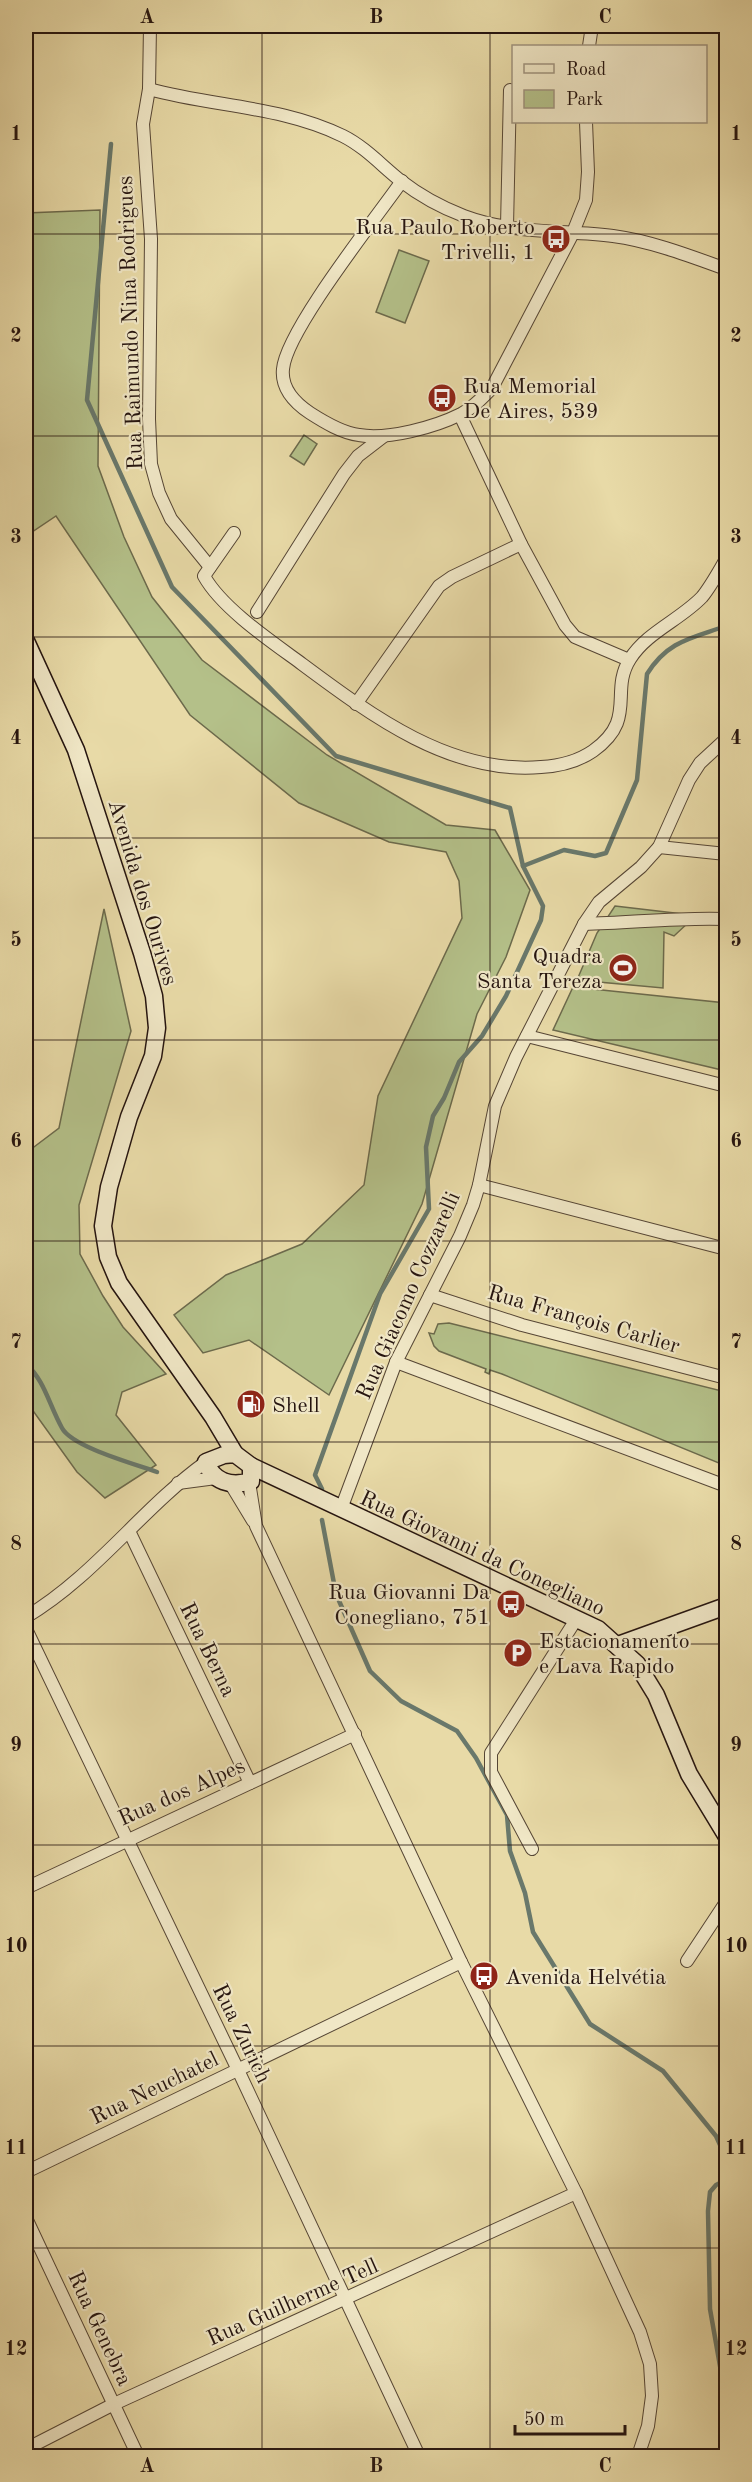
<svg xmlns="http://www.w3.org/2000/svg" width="752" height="2482" font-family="'Old Standard TT',serif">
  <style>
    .green { fill: #b4c089; stroke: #6c6a4c; stroke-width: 1.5 }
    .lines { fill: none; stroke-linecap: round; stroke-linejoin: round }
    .stream { stroke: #69786b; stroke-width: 4.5 }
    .street-casing { stroke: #564635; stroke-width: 14 }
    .secondary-casing { stroke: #25140f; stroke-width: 19 }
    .street { stroke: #f0e7c6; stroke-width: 12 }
    .secondary { stroke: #f0e7c6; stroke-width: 16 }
    .grid { fill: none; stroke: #25140f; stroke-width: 1.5; stroke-opacity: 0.55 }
    .labels { text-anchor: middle; stroke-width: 4.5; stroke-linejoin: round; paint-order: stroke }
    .poi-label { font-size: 22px; fill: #25140f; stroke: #f0e7c6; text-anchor: start }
    .street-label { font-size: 22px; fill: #25140f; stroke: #f0e7c6 }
    .neatline { fill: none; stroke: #25140f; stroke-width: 2 }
    .grid-label { font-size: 20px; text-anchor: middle; font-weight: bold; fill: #25140f }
  </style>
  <rect width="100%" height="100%" fill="#e8daa7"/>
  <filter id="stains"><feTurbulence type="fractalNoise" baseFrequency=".00333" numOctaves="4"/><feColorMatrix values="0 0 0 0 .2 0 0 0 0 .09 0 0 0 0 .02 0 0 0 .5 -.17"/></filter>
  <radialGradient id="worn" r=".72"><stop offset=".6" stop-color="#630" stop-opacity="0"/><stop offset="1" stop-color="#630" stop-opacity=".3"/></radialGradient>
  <g class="green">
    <polygon points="100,210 98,466 124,537 152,597 202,660 327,755 446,825 495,830 530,890 506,957 477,1014 422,1204 329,1395 249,1340 203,1353 174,1315 226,1275 302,1244 364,1185 378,1096 462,918 459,881 446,852 389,842 299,803 190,715 56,516 26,536 26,213"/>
    <polygon points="399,250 429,261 405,323 376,312"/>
    <polygon points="304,435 317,444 304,465 290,456"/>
    <polygon points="615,906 683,914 689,922 674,936 664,932 663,988 577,980 597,933"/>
    <polygon points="104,909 131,1031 79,1205 80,1254 103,1296 123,1327 166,1374 122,1392 116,1415 156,1465 105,1498 77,1472 26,1401 26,1153 59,1128"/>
    <polygon points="573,987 726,1003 726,1071 553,1030"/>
    <polygon points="449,1323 726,1392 726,1466 502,1374 490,1370 489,1374 485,1372 486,1369 439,1351 434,1346 429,1333 434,1334 438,1324"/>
  </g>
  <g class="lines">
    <g class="stream">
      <polyline points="111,144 87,400 172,587 336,756 510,808 523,866"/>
      <path d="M 26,1364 C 45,1381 49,1405 62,1428 C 72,1447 135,1464 157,1472"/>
      <path d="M 322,1489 L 315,1475 L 380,1294 L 429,1209 L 426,1147 L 433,1116 L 444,1098 L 459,1062 L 482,1036 L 506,996 L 541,920 L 543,906 L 523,866 L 564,850 L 595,856 L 606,853 L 637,780 L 647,674 C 668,640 693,638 726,626"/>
      <polyline points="322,1520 336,1594 370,1671 401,1701 457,1731 476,1758 507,1815 510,1851 525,1893 533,1932 590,2024 663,2071 716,2136 726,2158"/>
      <polyline points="726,2180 716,2185 710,2192 708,2211 710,2309 726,2400"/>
    </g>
    <g class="street-casing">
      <g id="street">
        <polyline points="150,26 149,89 143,124 151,239 149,419 151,464 159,493 171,519 210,567"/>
        <polyline points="589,46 592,26"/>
        <path d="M 149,89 C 214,107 282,106 343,136 C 365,147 382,166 401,181 C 419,195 443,208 464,216 C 512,234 563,230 613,236 C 651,241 690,256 726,269"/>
        <path d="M 402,181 C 376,218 286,331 283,369 C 281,388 295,403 310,413 C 324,422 342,433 359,435 C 388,440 435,427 461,414 C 473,408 482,398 492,388 L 572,235 L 586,200 L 588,172 L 586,122"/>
        <polyline points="507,226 510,90"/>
        <polyline points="460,415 521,544 565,625 575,637 629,660"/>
        <path d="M 234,533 L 204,576 C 221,607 269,640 298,661 C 368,713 449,775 541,767 C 560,766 577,762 593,751 C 638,719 609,692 630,659 C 647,632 680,620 702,597 C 711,586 719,571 726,559"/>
        <polyline points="257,612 344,474 358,456 384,436"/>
        <polyline points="356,704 439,586 452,577 521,544"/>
        <polyline points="659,847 726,854"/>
        <path d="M 584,924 C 632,923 679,917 726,919"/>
        <polyline points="527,1036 726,1086"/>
        <polyline points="479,1185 726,1249"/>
        <polyline points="430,1295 522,1325 726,1378"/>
        <polyline points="396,1362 726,1486"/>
        <polyline points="249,1482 256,1526 461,1962 576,2193 640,2332 650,2364 652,2396 648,2426 638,2456"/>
        <polyline points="178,1483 216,1478"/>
        <polyline points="230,1483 253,1521"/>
        <polyline points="341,1509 396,1362 460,1236 473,1205 479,1185 495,1106 516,1057 584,924 599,902 641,867 659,847 689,780 700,763 726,739"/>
        <polyline points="130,1533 250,1783"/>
        <path d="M 26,1617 C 95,1576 142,1508 206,1462"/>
        <polyline points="26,1629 238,2070 419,2456"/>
        <polyline points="532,1849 491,1772 491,1753 577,1618"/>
        <polyline points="26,1888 355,1734"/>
        <polyline points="687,1961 726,1902"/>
        <polyline points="26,2172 461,1962"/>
        <polyline points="26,2218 138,2456"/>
        <polyline points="26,2449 114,2404 576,2193"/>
      </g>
    </g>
    <g class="secondary-casing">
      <g id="secondary">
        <polyline points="26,641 76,750 142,953 154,996 157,1028 153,1056 129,1117 109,1187 103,1226 108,1257 119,1283 213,1417 235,1454"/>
        <path d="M 235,1454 L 251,1466 L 251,1481 C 231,1487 213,1482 206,1462 L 224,1455 Z"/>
        <polyline points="251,1466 598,1629 637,1664 656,1695 689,1774 726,1835"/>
        <polyline points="618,1645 726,1606"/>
      </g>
    </g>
    <use href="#street" class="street"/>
    <use href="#secondary" class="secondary"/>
  </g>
  <path class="grid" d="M 262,26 L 262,2456M 490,26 L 490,2456M 26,234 L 726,234M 26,436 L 726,436M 26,637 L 726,637M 26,838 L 726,838M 26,1040 L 726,1040M 26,1241 L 726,1241M 26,1442 L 726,1442M 26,1644 L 726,1644M 26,1845 L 726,1845M 26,2046 L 726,2046M 26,2248 L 726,2248"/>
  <defs>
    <g id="bus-disc" transform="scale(1.5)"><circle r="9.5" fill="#8f2418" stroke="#f0e7c6"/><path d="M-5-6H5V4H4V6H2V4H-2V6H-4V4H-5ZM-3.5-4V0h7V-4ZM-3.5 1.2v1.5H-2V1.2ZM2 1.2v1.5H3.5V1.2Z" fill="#fff"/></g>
    <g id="stadium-disc" transform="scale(1.5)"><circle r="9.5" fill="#8f2418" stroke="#f0e7c6"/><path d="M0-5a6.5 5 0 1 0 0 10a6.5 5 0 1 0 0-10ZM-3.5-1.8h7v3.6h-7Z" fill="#fff"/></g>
    <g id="fuel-disc" transform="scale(1.5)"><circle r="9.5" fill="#8f2418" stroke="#f0e7c6"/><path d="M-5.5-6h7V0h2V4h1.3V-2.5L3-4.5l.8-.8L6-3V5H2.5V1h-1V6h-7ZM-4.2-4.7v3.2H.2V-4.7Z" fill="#fff"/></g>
    <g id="parking-disc" transform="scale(1.5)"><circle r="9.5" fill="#8f2418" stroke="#f0e7c6"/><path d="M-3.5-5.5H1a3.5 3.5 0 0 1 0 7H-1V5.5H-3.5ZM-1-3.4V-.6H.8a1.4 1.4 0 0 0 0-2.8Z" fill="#fff"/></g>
  </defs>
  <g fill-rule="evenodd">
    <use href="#bus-disc" x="556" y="239"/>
    <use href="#bus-disc" x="442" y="398"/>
    <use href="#stadium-disc" x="623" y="968"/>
    <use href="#fuel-disc" x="251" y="1404"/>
    <use href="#bus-disc" x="511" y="1604"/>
    <use href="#parking-disc" x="518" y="1653"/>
    <use href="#bus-disc" x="484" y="1976"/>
  </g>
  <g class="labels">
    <g class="poi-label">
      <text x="535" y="234" text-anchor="end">Rua Paulo Roberto<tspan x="535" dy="25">Trivelli, 1</tspan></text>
      <text x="463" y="393">Rua Memorial<tspan x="463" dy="25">De Aires, 539</tspan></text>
      <text x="602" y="963" text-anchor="end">Quadra<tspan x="602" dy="25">Santa Tereza</tspan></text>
      <text x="272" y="1412">Shell</text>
      <text x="490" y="1599" text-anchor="end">Rua Giovanni Da<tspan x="490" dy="25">Conegliano, 751</tspan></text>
      <text x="539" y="1648">Estacionamento<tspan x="539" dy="25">e Lava Rapido</tspan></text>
      <text x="505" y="1984">Avenida Helvétia</text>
    </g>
    <g class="street-label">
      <text transform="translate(129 323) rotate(-92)" y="8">Rua Raimundo Nina Rodrigues</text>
      <text transform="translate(144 892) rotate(73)" y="8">Avenida dos Ourives</text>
      <text transform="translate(407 1295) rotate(-66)" y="8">Rua Giacomo Cozzarelli</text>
      <text transform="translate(584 1318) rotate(16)" y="8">Rua François Carlier</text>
      <text transform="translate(483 1552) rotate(25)" y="8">Rua Giovanni da Conegliano</text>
      <text transform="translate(209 1649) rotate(64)" y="8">Rua Berna</text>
      <text transform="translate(181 1791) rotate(-24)" y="8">Rua dos Alpes</text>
      <text transform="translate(243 2033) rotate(64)" y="8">Rua Zurich</text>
      <text transform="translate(154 2087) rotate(-26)" y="8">Rua Neuchatel</text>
      <text transform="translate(292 2301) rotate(-24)" y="8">Rua Guilherme Tell</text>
      <text transform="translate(101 2328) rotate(65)" y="8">Rua Genebra</text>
    </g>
  </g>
  <rect width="752" height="2482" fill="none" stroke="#e8daa7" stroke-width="66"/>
  <rect x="512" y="45" width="195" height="78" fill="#f0e7c6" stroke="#9f937d" stroke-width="1.5"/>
  <rect x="524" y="64" width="30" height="9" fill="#f0e7c6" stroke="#9f937d" stroke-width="1.5"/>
  <text x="566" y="75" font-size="18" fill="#25140f">Road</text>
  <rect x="524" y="90" width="30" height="18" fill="#b4c089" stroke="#9f937d" stroke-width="1.5"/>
  <text x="566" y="105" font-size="18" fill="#25140f">Park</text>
  <path d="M515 2425v9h110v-9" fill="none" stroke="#25140f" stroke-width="3"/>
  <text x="524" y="2425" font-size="18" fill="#25140f" stroke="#f0e7c6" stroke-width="4.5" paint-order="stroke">50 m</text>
  <rect x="33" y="33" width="686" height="2416" class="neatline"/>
  <g class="grid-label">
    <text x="147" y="23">A</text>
    <text x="376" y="23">B</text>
    <text x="605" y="23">C</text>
    <text x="16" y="140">1</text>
    <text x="736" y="140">1</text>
    <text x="16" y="342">2</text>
    <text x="736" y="342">2</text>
    <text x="16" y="543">3</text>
    <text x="736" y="543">3</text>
    <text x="16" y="744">4</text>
    <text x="736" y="744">4</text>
    <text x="16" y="946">5</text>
    <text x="736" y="946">5</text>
    <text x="16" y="1147">6</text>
    <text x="736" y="1147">6</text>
    <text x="16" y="1348">7</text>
    <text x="736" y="1348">7</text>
    <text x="16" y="1550">8</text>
    <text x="736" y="1550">8</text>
    <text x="16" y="1751">9</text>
    <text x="736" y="1751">9</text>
    <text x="16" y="1952">10</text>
    <text x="736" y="1952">10</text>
    <text x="16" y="2154">11</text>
    <text x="736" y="2154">11</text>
    <text x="16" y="2355">12</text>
    <text x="736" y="2355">12</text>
    <text x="147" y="2472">A</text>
    <text x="376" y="2472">B</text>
    <text x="605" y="2472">C</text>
  </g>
  <rect width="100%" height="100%" filter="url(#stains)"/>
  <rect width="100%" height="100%" fill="url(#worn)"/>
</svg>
